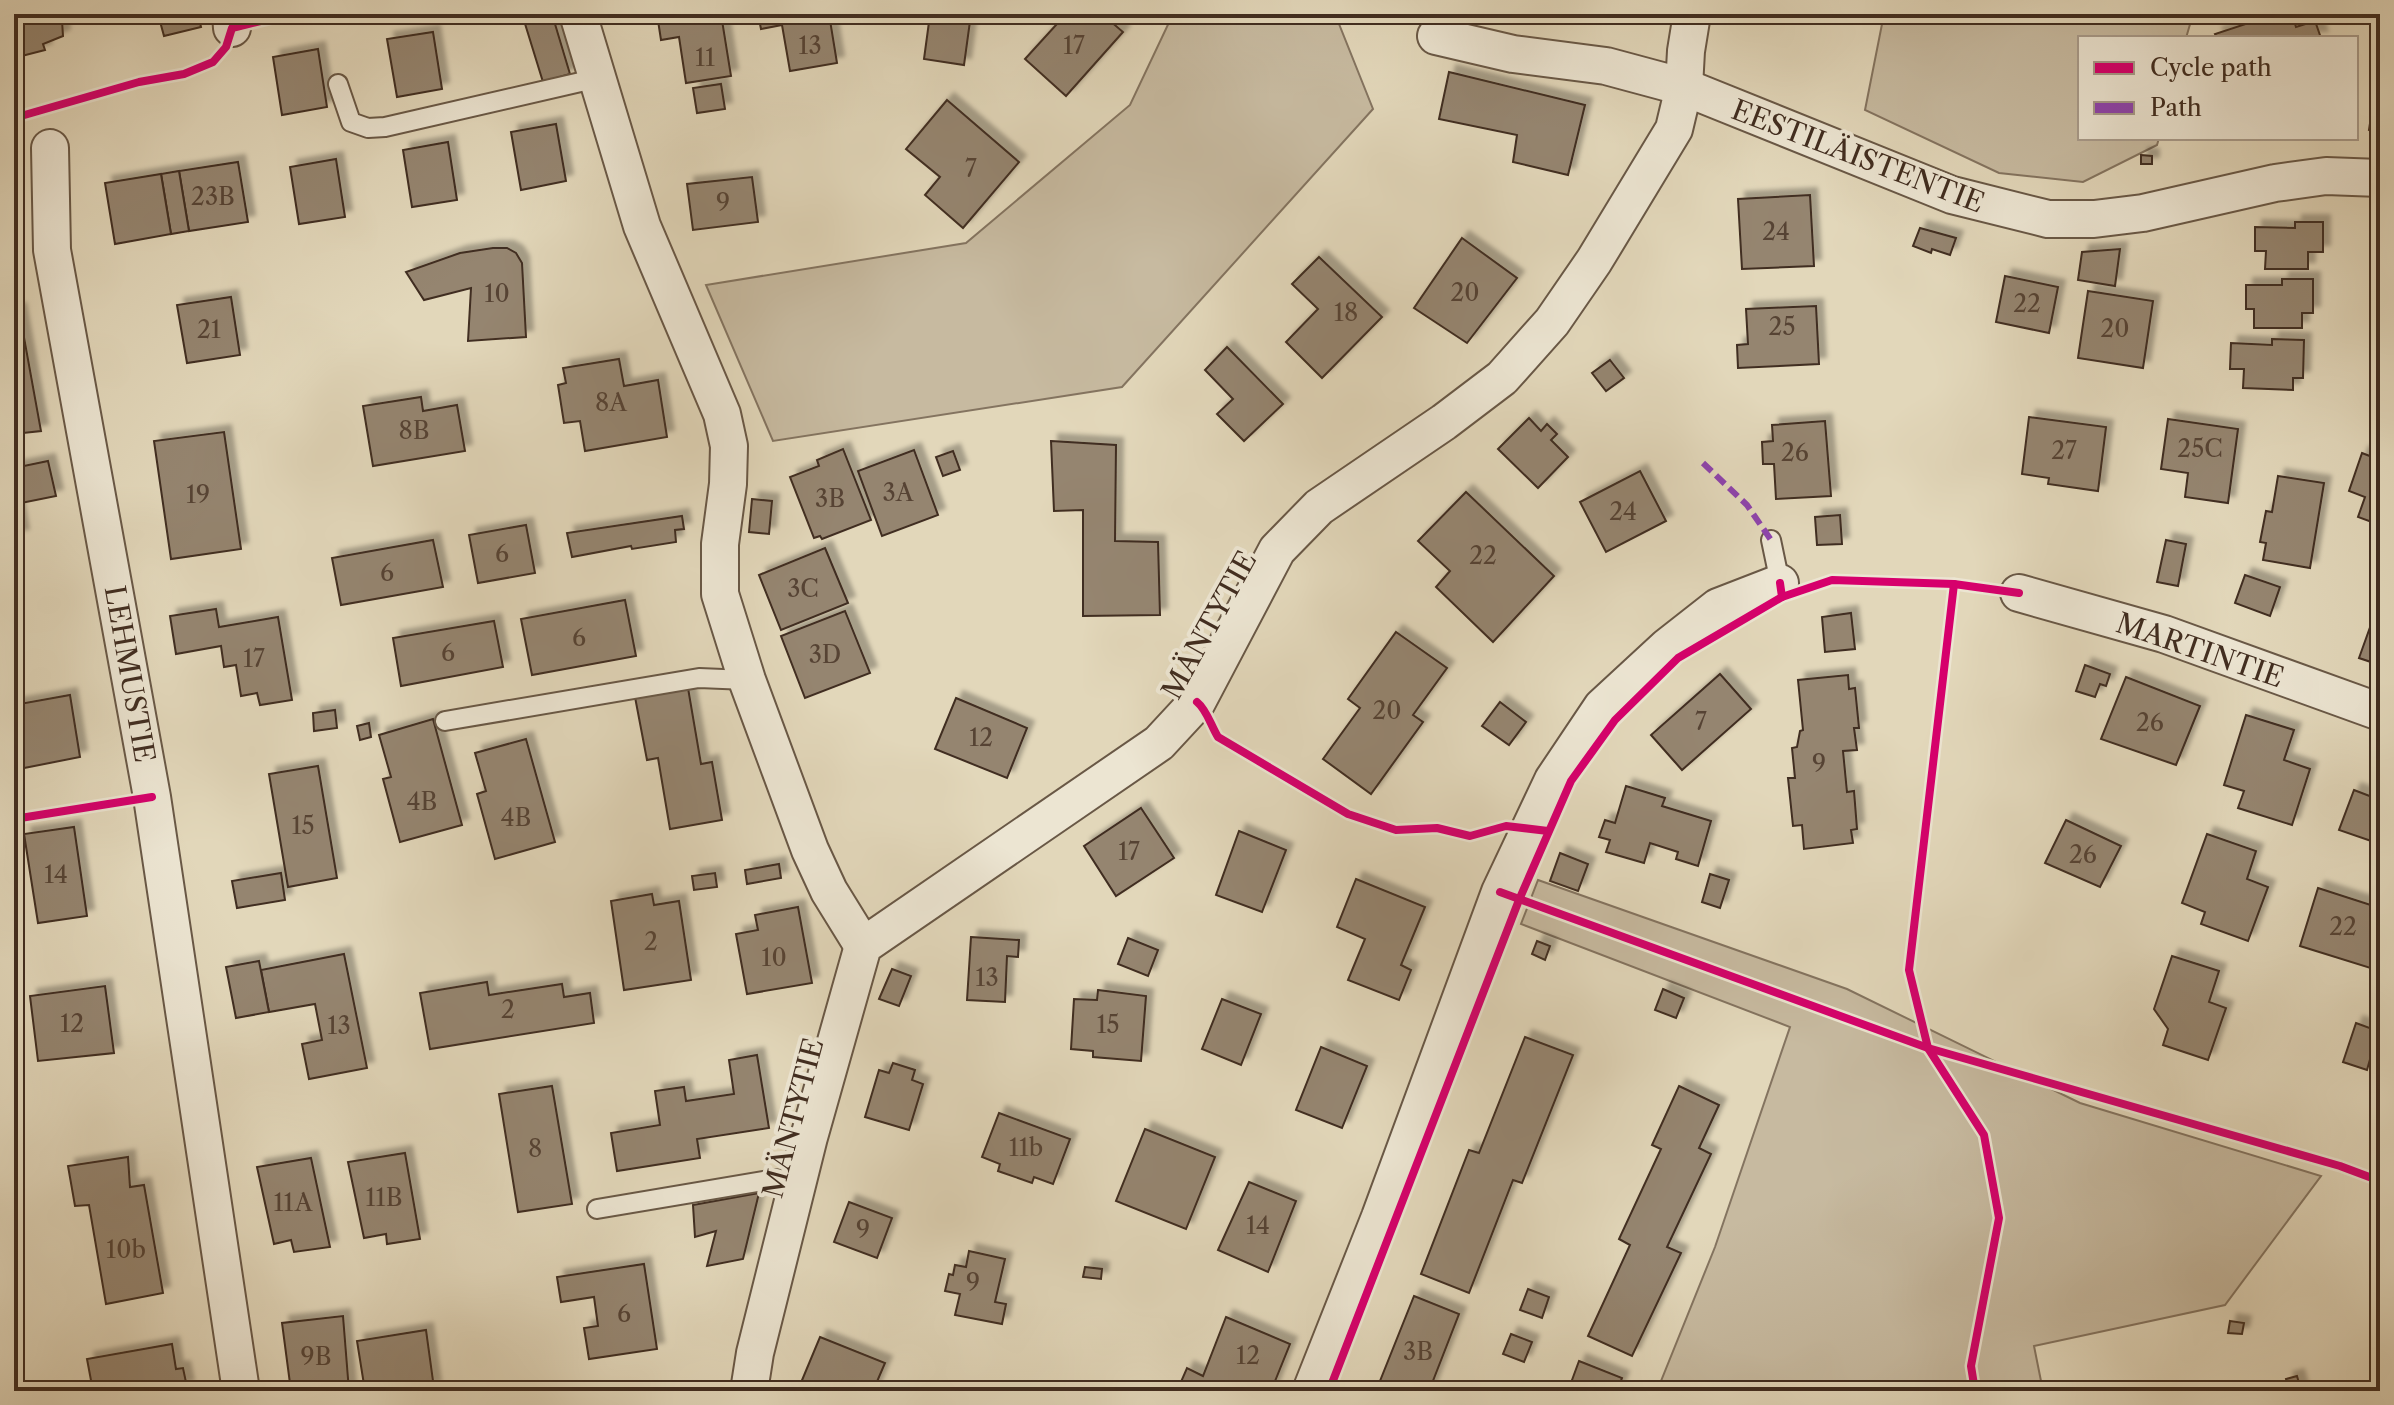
<svg xmlns="http://www.w3.org/2000/svg" width="2394" height="1405" font-family="'Libre Caslon Text',serif">
  <style>
    .green { fill: #c7baa0; stroke: #847460; stroke-width: 2 }
    .building { fill: #958570; stroke: #412d20; stroke-width: 2; filter: url(#shadow) }
    .lines { fill: none; stroke-linecap: round; stroke-linejoin: round }
    .lane-casing { stroke: #695846; stroke-width: 22 }
    .street-casing { stroke: #695846; stroke-width: 40 }
    .lane { stroke: #ece5d2; stroke-width: 18 }
    .street { stroke: #ece5d2; stroke-width: 36 }
    .quiet { stroke: #8e44ad; stroke-width: 6; stroke-dasharray: 12 6; stroke-linecap: butt }
    .cycleway-casing { stroke: #ece5d2; stroke-width: 13 }
    .cycleway { stroke: #d6006c; stroke-width: 8 }
    .labels { text-anchor: middle; stroke-width: 8; stroke-linejoin: round; paint-order: stroke }
    .number-label { font-size: 24px; fill: #564334 }
    .street-label { font-size: 28px; fill: #412d20; stroke: #ece5d2 }
  </style>
  <defs>
    <filter id="shadow"><feDropShadow dx="7" dy="-7" stdDeviation="2" flood-color="#0004"/></filter>
  </defs>
  <rect width="100%" height="100%" fill="#e2d7ba"/>
  <filter id="stains"><feTurbulence type="fractalNoise" baseFrequency=".0025" numOctaves="4"/><feColorMatrix values="0 0 0 0 .2 0 0 0 0 .09 0 0 0 0 .02 0 0 0 .5 -.17"/></filter>
  <radialGradient id="worn" r=".72"><stop offset=".6" stop-color="#630" stop-opacity="0"/><stop offset="1" stop-color="#630" stop-opacity=".3"/></radialGradient>
  <g class="green">
    <polygon points="1173,14 1335,14 1373,109 1122,387 773,441 706,285 966,243 1130,105"/>
    <polygon points="1884,14 2193,14 2186,38 2080,38 2080,138 2159,138 2157,145 2083,182 1999,173 1865,110"/>
    <polygon points="1538,880 1847,989 2080,1103 2321,1176 2225,1305 2034,1346 2043,1391 1657,1391 1715,1247 1790,1027 1521,924"/>
  </g>
  <g class="building">
    <polygon points="14,14 75,14 76,17 62,20 63,36 43,44 45,50 14,58"/>
    <polygon points="158,14 198,14 201,27 164,36"/>
    <polygon points="522,14 552,14 570,74 543,82"/>
    <polygon points="657,14 721,14 731,76 686,83 679,37 661,40"/>
    <polygon points="758,14 829,14 837,63 790,71 782,25 761,29"/>
    <polygon points="870,14 971,14 964,65 924,59 929,22"/>
    <polygon points="1066,14 1102,14 1123,32 1066,96 1025,59"/>
    <polygon points="2276,14 2292,14 2296,27 2315,21 2321,38 2217,38 2215,34"/>
    <polygon points="433,32 442,89 397,97 387,39"/>
    <polygon points="318,49 327,107 282,115 273,57"/>
    <polygon points="1449,72 1585,105 1568,175 1513,162 1517,135 1439,119"/>
    <polygon points="721,84 725,109 697,113 693,88"/>
    <polygon points="947,100 1019,162 963,228 925,195 940,177 906,149"/>
    <polygon points="2372,110 2380,111 2380,132 2369,130"/>
    <polygon points="556,124 566,181 521,190 511,132"/>
    <polygon points="448,142 457,200 412,207 403,150"/>
    <polygon points="2141,155 2152,156 2152,164 2141,164"/>
    <polygon points="336,159 345,217 299,224 290,167"/>
    <polygon points="238,162 248,222 189,231 179,171"/>
    <polygon points="179,171 189,231 171,234 161,174"/>
    <polygon points="161,174 171,234 115,244 105,183"/>
    <polygon points="752,177 758,222 693,230 687,184"/>
    <polygon points="1810,195 1814,266 1742,269 1738,199"/>
    <polygon points="2295,222 2323,222 2323,252 2308,252 2308,269 2265,269 2266,251 2255,251 2255,227 2295,228"/>
    <polygon points="1920,228 1956,238 1950,255 1932,249 1931,253 1913,246"/>
    <polygon points="1462,238 1517,278 1467,343 1414,308"/>
    <polygon points="493,248 507,248 516,253 522,263 526,337 468,341 471,288 424,300 406,272 460,253"/>
    <polygon points="2120,249 2115,286 2078,280 2082,252"/>
    <polygon points="1319,257 1382,317 1322,378 1286,342 1318,309 1292,284"/>
    <polygon points="2005,276 2058,287 2049,333 1996,322"/>
    <polygon points="2282,279 2313,279 2313,313 2302,313 2302,328 2254,328 2254,309 2246,309 2246,285 2282,285"/>
    <polygon points="2088,291 2153,301 2143,368 2078,358"/>
    <polygon points="231,297 240,355 187,363 177,305"/>
    <polygon points="1816,306 1819,364 1738,368 1737,345 1748,344 1746,309"/>
    <polygon points="19,310 41,431 14,434 14,311"/>
    <polygon points="2272,339 2304,340 2303,378 2293,378 2293,390 2243,388 2244,369 2230,369 2231,343 2272,345"/>
    <polygon points="1227,347 1283,404 1244,441 1217,414 1233,399 1205,370"/>
    <polygon points="619,359 624,386 658,380 667,437 585,451 580,421 564,423 558,385 566,383 563,368"/>
    <polygon points="1610,360 1624,378 1606,391 1592,373"/>
    <polygon points="421,397 423,411 457,405 465,451 373,466 363,406"/>
    <polygon points="2029,417 2106,427 2098,491 2048,484 2049,478 2022,474"/>
    <polygon points="1529,418 1541,431 1547,424 1557,434 1551,440 1568,457 1538,488 1498,449"/>
    <polygon points="2168,419 2238,429 2228,503 2185,497 2188,473 2161,469"/>
    <polygon points="1825,421 1831,496 1776,499 1774,464 1763,464 1762,442 1773,441 1772,425"/>
    <polygon points="224,432 241,549 171,559 154,441"/>
    <polygon points="1051,441 1116,445 1115,541 1158,542 1160,615 1083,616 1083,510 1054,511"/>
    <polygon points="843,449 871,520 822,539 820,536 814,538 790,477 819,466 817,460"/>
    <polygon points="914,450 938,515 882,536 858,471"/>
    <polygon points="953,451 960,470 943,476 936,457"/>
    <polygon points="2362,453 2380,460 2380,525 2358,517 2365,497 2349,491"/>
    <polygon points="48,461 56,496 16,504 22,536 14,537 14,468"/>
    <polygon points="1640,471 1666,521 1606,552 1580,502"/>
    <polygon points="2278,476 2324,483 2310,568 2263,560 2266,543 2260,542 2266,511 2272,512"/>
    <polygon points="1466,492 1554,576 1493,642 1436,587 1450,571 1418,541"/>
    <polygon points="752,499 772,501 769,534 749,532"/>
    <polygon points="1840,515 1842,544 1817,545 1815,517"/>
    <polygon points="682,516 684,529 675,530 676,542 632,549 631,546 572,557 567,533"/>
    <polygon points="526,525 535,573 478,583 469,535"/>
    <polygon points="433,540 443,587 341,605 332,558"/>
    <polygon points="2166,540 2186,544 2178,586 2157,582"/>
    <polygon points="825,548 848,603 781,630 759,575"/>
    <polygon points="2245,575 2280,587 2270,616 2235,603"/>
    <polygon points="625,600 636,656 532,675 521,619"/>
    <polygon points="216,609 219,627 278,617 292,700 260,705 257,693 241,696 236,665 224,667 221,646 176,654 170,616"/>
    <polygon points="845,611 870,673 805,698 781,636"/>
    <polygon points="1851,613 1855,649 1825,652 1822,617"/>
    <polygon points="2373,619 2380,621 2380,665 2359,658"/>
    <polygon points="494,621 503,667 401,686 393,638"/>
    <polygon points="1396,632 1447,668 1413,715 1423,722 1371,794 1323,759 1360,708 1348,699"/>
    <polygon points="2085,665 2110,674 2106,686 2100,684 2095,697 2076,691"/>
    <polygon points="1720,674 1751,709 1682,770 1651,735"/>
    <polygon points="1848,675 1849,689 1855,688 1859,728 1854,728 1857,750 1843,751 1847,792 1854,791 1857,829 1851,830 1853,843 1804,849 1802,825 1793,826 1788,778 1795,778 1792,748 1797,747 1800,731 1803,730 1798,680"/>
    <polygon points="2126,677 2200,706 2176,765 2101,739"/>
    <polygon points="688,688 701,764 712,762 722,820 670,829 658,758 647,760 635,697"/>
    <polygon points="70,695 80,757 14,770 14,705"/>
    <polygon points="956,698 1027,728 1007,778 935,749"/>
    <polygon points="1500,702 1526,722 1509,745 1482,726"/>
    <polygon points="335,710 337,728 314,731 313,713"/>
    <polygon points="2246,715 2294,730 2284,760 2310,769 2292,825 2238,808 2244,791 2224,785"/>
    <polygon points="433,719 462,825 400,842 383,779 391,777 379,735"/>
    <polygon points="369,723 371,737 360,740 357,726"/>
    <polygon points="526,739 555,842 495,859 477,794 486,791 475,753"/>
    <polygon points="318,766 337,878 288,887 269,774"/>
    <polygon points="1626,786 1665,798 1662,806 1711,821 1698,866 1676,859 1678,852 1650,843 1644,863 1606,852 1610,840 1599,837 1605,820 1615,823"/>
    <polygon points="2354,790 2380,800 2380,844 2339,830"/>
    <polygon points="1141,808 1174,858 1116,896 1084,846"/>
    <polygon points="2066,820 2121,846 2100,887 2045,863"/>
    <polygon points="74,827 87,916 38,923 24,834"/>
    <polygon points="1239,831 1286,850 1262,912 1216,895"/>
    <polygon points="2207,834 2256,851 2247,879 2268,887 2248,941 2201,924 2205,912 2182,903"/>
    <polygon points="1560,853 1588,864 1578,891 1550,881"/>
    <polygon points="779,864 781,878 747,884 745,870"/>
    <polygon points="281,873 285,900 237,908 232,881"/>
    <polygon points="715,873 717,887 694,890 692,876"/>
    <polygon points="1710,874 1729,880 1720,908 1702,902"/>
    <polygon points="1356,879 1425,907 1401,965 1411,970 1399,1000 1348,980 1365,939 1337,927"/>
    <polygon points="2318,888 2380,908 2380,971 2300,946"/>
    <polygon points="652,894 654,905 679,901 691,980 624,990 611,901"/>
    <polygon points="798,907 812,983 747,994 736,934 758,930 755,915"/>
    <polygon points="971,937 1019,940 1018,957 1007,956 1005,1002 967,1000"/>
    <polygon points="1128,938 1158,950 1148,976 1118,964"/>
    <polygon points="1537,941 1550,946 1545,960 1532,954"/>
    <polygon points="344,954 367,1068 309,1079 302,1044 322,1040 315,1004 269,1012 261,970"/>
    <polygon points="2172,956 2219,971 2209,1002 2226,1008 2208,1060 2163,1045 2168,1029 2154,1009"/>
    <polygon points="259,961 269,1012 236,1018 226,967"/>
    <polygon points="892,969 911,976 899,1006 879,999"/>
    <polygon points="487,982 489,995 562,984 564,997 590,993 594,1023 430,1049 420,993"/>
    <polygon points="105,986 114,1053 38,1061 30,996"/>
    <polygon points="1663,989 1684,998 1676,1018 1655,1010"/>
    <polygon points="1098,990 1146,996 1141,1061 1093,1057 1093,1051 1071,1049 1074,999 1097,1000"/>
    <polygon points="1222,999 1261,1014 1241,1065 1202,1049"/>
    <polygon points="2356,1023 2378,1031 2367,1070 2343,1062"/>
    <polygon points="1525,1037 1573,1055 1522,1183 1513,1180 1469,1293 1421,1274 1469,1150 1479,1153"/>
    <polygon points="1321,1047 1367,1066 1342,1128 1296,1110"/>
    <polygon points="757,1055 769,1128 697,1139 700,1158 617,1171 611,1133 660,1125 655,1091 684,1087 686,1101 734,1094 729,1060"/>
    <polygon points="893,1063 915,1070 912,1080 923,1084 909,1130 865,1117 879,1070 889,1073"/>
    <polygon points="552,1086 572,1204 518,1212 499,1094"/>
    <polygon points="1679,1086 1719,1105 1699,1148 1711,1154 1667,1247 1681,1253 1632,1356 1588,1336 1630,1245 1619,1239 1661,1149 1652,1145"/>
    <polygon points="999,1113 1070,1139 1053,1184 1034,1177 1032,1183 998,1171 1000,1164 982,1157"/>
    <polygon points="1145,1129 1215,1157 1186,1229 1116,1201"/>
    <polygon points="405,1153 420,1239 387,1244 386,1234 364,1238 348,1162"/>
    <polygon points="128,1157 130,1187 144,1185 163,1293 106,1304 89,1205 75,1206 68,1166"/>
    <polygon points="311,1158 330,1247 294,1252 291,1240 274,1244 257,1167"/>
    <polygon points="1249,1182 1296,1201 1268,1272 1218,1250"/>
    <polygon points="759,1193 743,1259 707,1266 716,1231 695,1237 693,1205"/>
    <polygon points="849,1202 892,1218 877,1258 834,1242"/>
    <polygon points="969,1251 1005,1259 995,1302 1006,1304 1002,1324 955,1315 960,1294 945,1291 949,1274 953,1275 955,1265 966,1267"/>
    <polygon points="644,1264 657,1349 589,1359 584,1328 598,1326 594,1297 561,1302 557,1277"/>
    <polygon points="1085,1267 1102,1269 1101,1279 1083,1277"/>
    <polygon points="1528,1289 1549,1297 1542,1318 1520,1310"/>
    <polygon points="1414,1296 1459,1314 1429,1391 1376,1391"/>
    <polygon points="343,1316 349,1391 291,1391 282,1323"/>
    <polygon points="1226,1317 1290,1344 1271,1391 1177,1391 1187,1368 1203,1376"/>
    <polygon points="2230,1321 2244,1323 2242,1334 2228,1333"/>
    <polygon points="426,1330 434,1388 365,1391 357,1341"/>
    <polygon points="1511,1334 1532,1342 1524,1362 1503,1354"/>
    <polygon points="820,1337 885,1363 873,1391 815,1391 800,1385"/>
    <polygon points="172,1344 176,1369 183,1368 187,1387 165,1391 93,1391 87,1359"/>
    <polygon points="1579,1361 1622,1378 1617,1391 1568,1391"/>
    <polygon points="2297,1376 2301,1390 2289,1391 2286,1379"/>
  </g>
  <g class="lines">
    <g class="lane-casing">
      <g id="lane">
        <polyline points="338,84 351,122 368,128 385,127 598,78"/>
        <polyline points="1771,540 1780,583"/>
        <polyline points="445,721 699,678 747,680"/>
        <polyline points="597,1209 775,1179 797,1183"/>
      </g>
    </g>
    <g class="street-casing">
      <g id="street">
        <polyline points="231,14 232,28"/>
        <polyline points="578,14 642,226 722,414 729,446 728,484 720,544 720,594 747,680 810,850 829,891 863,946"/>
        <polyline points="1436,36 1513,54 1606,66 1684,87 1952,195 2048,219 2094,219 2143,213 2275,183 2326,176 2380,178"/>
        <polyline points="50,148 52,250 152,797 241,1391"/>
        <polyline points="2019,593 2164,634 2380,712"/>
        <polyline points="749,1391 755,1353 809,1137 863,946 1159,743 1197,702 1277,550 1319,507 1444,422 1502,378 1552,322 1594,261 1674,129 1684,87 1686,51 1692,14"/>
        <polyline points="1311,1391 1380,1217 1500,892 1553,780 1602,707 1667,647 1718,607 1780,583"/>
      </g>
    </g>
    <use href="#lane" class="lane"/>
    <use href="#street" class="street"/>
    <polyline class="quiet" points="1703,463 1747,505 1771,540"/>
    <g class="cycleway-casing">
      <g id="cycleway">
        <polyline points="14,118 139,82 184,74 213,62 226,47 232,28 290,14"/>
        <polyline points="1954,584 1909,970 1928,1048 1984,1135 1999,1218 1971,1366 1975,1391"/>
        <polyline points="1782,597 1832,580 1954,584 2019,593"/>
        <path d="M 1197,702 C 1207,710 1211,726 1218,737 L 1348,814 L 1396,830 L 1437,828 L 1470,836 L 1506,826 L 1548,831"/>
        <polyline points="14,819 152,797"/>
        <polyline points="1500,892 1928,1048 2340,1166 2380,1181"/>
        <polyline points="1329,1391 1519,900 1571,781 1615,720 1678,658 1782,597 1780,583"/>
      </g>
    </g>
    <use href="#cycleway" class="cycleway"/>
  </g>
  <g class="labels">
    <g class="number-label">
      <text x="810" y="54">13</text>
      <text x="1074" y="54">17</text>
      <text x="705" y="66">11</text>
      <text x="971" y="177">7</text>
      <text x="213" y="205">23B</text>
      <text x="723" y="211">9</text>
      <text x="1776" y="240">24</text>
      <text x="1465" y="301">20</text>
      <text x="497" y="302">10</text>
      <text x="2027" y="312">22</text>
      <text x="1346" y="321">18</text>
      <text x="1782" y="335">25</text>
      <text x="2115" y="337">20</text>
      <text x="209" y="338">21</text>
      <text x="611" y="411">8A</text>
      <text x="414" y="439">8B</text>
      <text x="2200" y="457">25C</text>
      <text x="2064" y="459">27</text>
      <text x="1795" y="461">26</text>
      <text x="898" y="501">3A</text>
      <text x="198" y="503">19</text>
      <text x="830" y="507">3B</text>
      <text x="1623" y="520">24</text>
      <text x="502" y="562">6</text>
      <text x="1483" y="564">22</text>
      <text x="387" y="581">6</text>
      <text x="803" y="597">3C</text>
      <text x="579" y="646">6</text>
      <text x="448" y="661">6</text>
      <text x="825" y="663">3D</text>
      <text x="254" y="667">17</text>
      <text x="1387" y="719">20</text>
      <text x="1701" y="730">7</text>
      <text x="2150" y="731">26</text>
      <text x="981" y="746">12</text>
      <text x="1819" y="772">9</text>
      <text x="422" y="810">4B</text>
      <text x="516" y="826">4B</text>
      <text x="303" y="834">15</text>
      <text x="1129" y="860">17</text>
      <text x="2083" y="863">26</text>
      <text x="56" y="883">14</text>
      <text x="2343" y="935">22</text>
      <text x="651" y="950">2</text>
      <text x="774" y="966">10</text>
      <text x="987" y="986">13</text>
      <text x="508" y="1018">2</text>
      <text x="72" y="1032">12</text>
      <text x="1108" y="1033">15</text>
      <text x="339" y="1034">13</text>
      <text x="1026" y="1156">11b</text>
      <text x="535" y="1157">8</text>
      <text x="384" y="1206">11B</text>
      <text x="293" y="1211">11A</text>
      <text x="1258" y="1234">14</text>
      <text x="863" y="1238">9</text>
      <text x="126" y="1258">10b</text>
      <text x="973" y="1291">9</text>
      <text x="624" y="1322">6</text>
      <text x="1418" y="1360">3B</text>
      <text x="1248" y="1364">12</text>
      <text x="316" y="1365">9B</text>
    </g>
    <g class="street-label">
      <text transform="translate(1858 156) rotate(21)" y="10">EESTILÄISTENTIE</text>
      <text transform="translate(1209 625) rotate(-61)" y="10">MÄNTYTIE</text>
      <text transform="translate(2200 650) rotate(19)" y="10">MARTINTIE</text>
      <text transform="translate(130 674) rotate(80)" y="10">LEHMUSTIE</text>
      <text transform="translate(793 1118) rotate(-75)" y="10">MÄNTYTIE</text>
    </g>
  </g>
  <rect width="2394" height="1405" fill="none" stroke="#e2d7ba" stroke-width="48"/>
  <rect x="16" y="16" width="2362" height="1373" fill="none" stroke="#412d20" stroke-width="4"/>
  <rect x="24" y="24" width="2346" height="1357" fill="none" stroke="#412d20" stroke-width="2"/>
  <rect x="2078" y="36" width="280" height="104" fill="#ece5d2" stroke="#a89b8b" stroke-width="2"/>
  <rect x="2094" y="62" width="40" height="12" fill="#d6006c" stroke="#a89b8b" stroke-width="2"/>
  <text x="2150" y="76" font-size="24" fill="#412d20">Cycle path</text>
  <rect x="2094" y="102" width="40" height="12" fill="#8e44ad" stroke="#a89b8b" stroke-width="2"/>
  <text x="2150" y="116" font-size="24" fill="#412d20">Path</text>
  <rect width="100%" height="100%" filter="url(#stains)"/>
  <rect width="100%" height="100%" fill="url(#worn)"/>
</svg>
